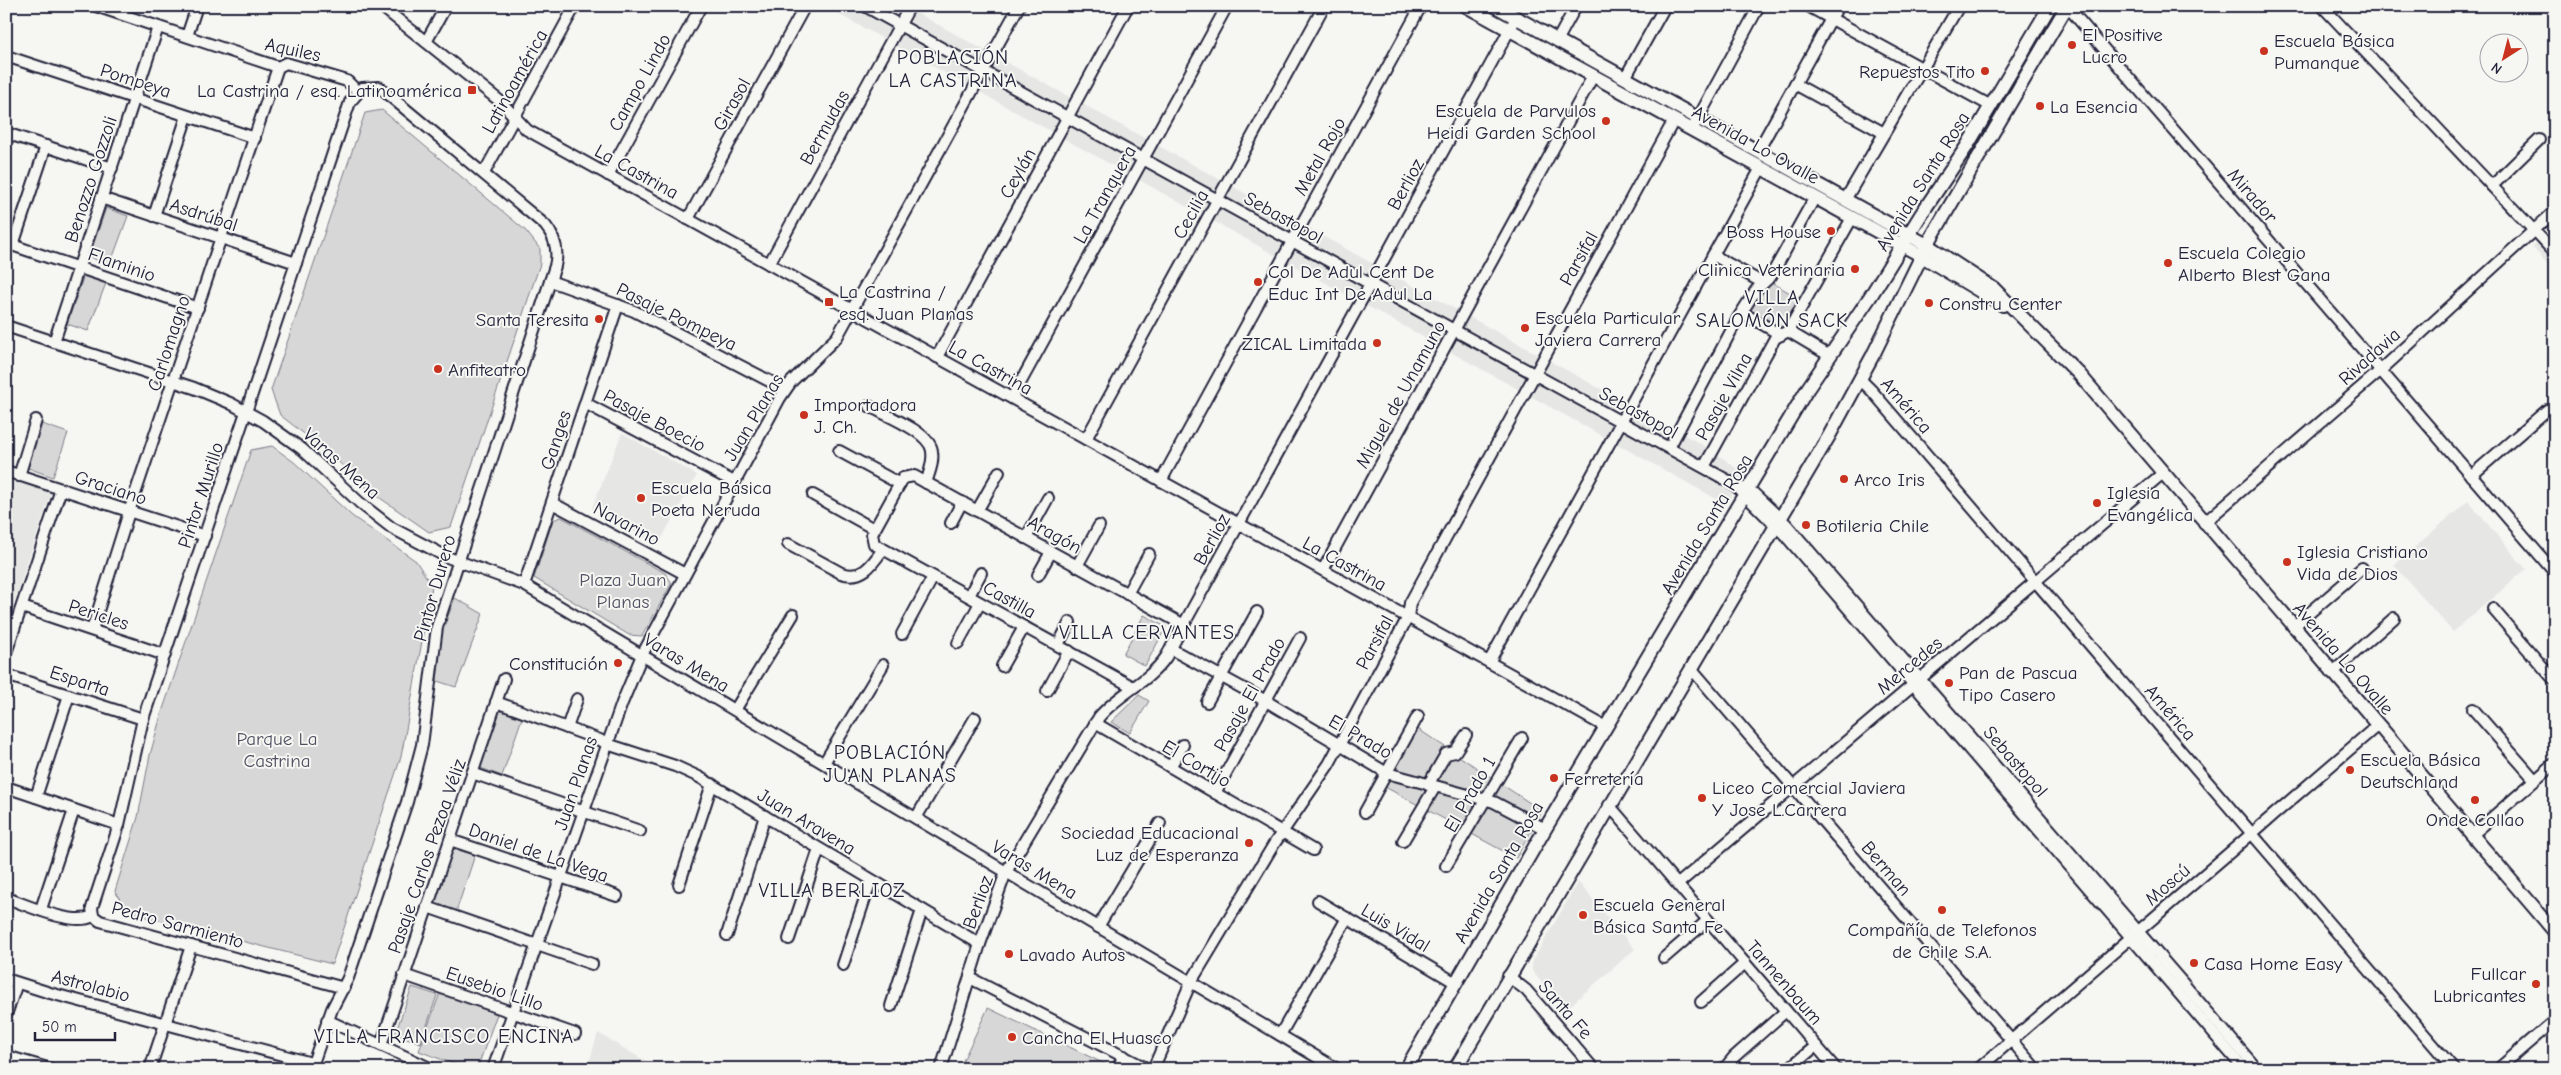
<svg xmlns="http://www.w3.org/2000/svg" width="2561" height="1075" font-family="'Comic Neue',sans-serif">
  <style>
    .built { fill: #e6e6e4 }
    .green { fill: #d7d7d7; stroke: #7c7c89 }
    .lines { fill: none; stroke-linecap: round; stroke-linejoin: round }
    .minor-casing { stroke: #22223b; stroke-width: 14 }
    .major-casing { stroke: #22223b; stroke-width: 16 }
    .minor { stroke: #f6f6f2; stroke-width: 10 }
    .major { stroke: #f6f6f2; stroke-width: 12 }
    .poi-dot { fill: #c8321e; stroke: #f6f6f2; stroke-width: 2 }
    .labels { text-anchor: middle; stroke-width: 4; stroke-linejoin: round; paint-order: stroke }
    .poi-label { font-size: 19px; fill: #22223b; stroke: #f6f6f2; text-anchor: start }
    .street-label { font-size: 19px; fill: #22223b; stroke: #f6f6f2 }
    .park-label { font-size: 19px; fill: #4f4f62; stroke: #f6f6f2 }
    .neighbourhood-label { font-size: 20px; letter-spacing: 1px; fill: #22223b; stroke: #f6f6f2 }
  </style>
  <rect width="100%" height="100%" fill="#f6f6f2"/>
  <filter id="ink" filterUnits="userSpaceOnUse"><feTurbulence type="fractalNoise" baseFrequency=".02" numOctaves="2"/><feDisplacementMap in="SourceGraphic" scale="10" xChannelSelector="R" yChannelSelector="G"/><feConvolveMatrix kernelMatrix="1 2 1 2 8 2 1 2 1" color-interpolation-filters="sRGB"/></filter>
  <g filter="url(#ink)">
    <g class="built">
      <polygon points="824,6 904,6 1710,449 1739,470 1743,475 1727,504 1722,502"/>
      <polygon points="2551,229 2555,233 2555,272 2532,247"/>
      <polygon points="622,433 697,475 658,545 592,508"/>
      <polygon points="6,474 52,490 7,623 6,623"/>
      <polygon points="2468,501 2526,569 2453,632 2394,565"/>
      <polygon points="1578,882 1635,949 1565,1010 1532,971 1532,962"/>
      <polygon points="598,1033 659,1069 587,1069"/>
    </g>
    <g class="green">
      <polygon points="382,110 526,231 540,249 540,264 451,527 429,532 370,491 330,454 280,415 271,390 365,113"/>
      <polygon points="106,208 128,216 110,265 89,257"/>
      <polygon points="84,275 106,283 88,331 67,324"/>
      <path d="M 1773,283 L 1802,300 C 1795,313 1790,327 1774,330 L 1747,313 L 1761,290 Z"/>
      <polygon points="42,424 68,433 53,477 28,468"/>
      <polygon points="272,446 294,462 352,516 416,561 432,586 401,757 332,964 127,912 115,891 138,817 150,755 161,715 251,450"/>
      <polygon points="561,517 665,573 672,583 642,636 629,635 534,578 553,520"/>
      <polygon points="455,598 483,614 456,687 437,681 442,632"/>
      <polygon points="1144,615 1166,627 1145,666 1123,654"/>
      <polygon points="1139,695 1149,701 1130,733 1111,722"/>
      <polygon points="498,710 522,718 502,776 478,767"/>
      <polygon points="1418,729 1542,811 1537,821 1395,770"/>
      <polygon points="1391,778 1492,806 1533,828 1516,858 1385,787"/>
      <polygon points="452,848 475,855 456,912 433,904"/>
      <polygon points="412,987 437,995 421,1043 395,1034"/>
      <polygon points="440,993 497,1014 477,1069 467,1069 419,1051"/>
      <polygon points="988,1008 1109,1066 1108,1069 959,1069"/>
    </g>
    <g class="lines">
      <g class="minor-casing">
        <g id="minor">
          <polyline points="96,6 278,67"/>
          <polyline points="381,6 501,102 527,130 1606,727"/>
          <polyline points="865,6 1734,484 1785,535 2244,1069"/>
          <polyline points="1808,6 1991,106"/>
          <polyline points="2067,6 2555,573"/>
          <polyline points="2322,6 2555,253"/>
          <polyline points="187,36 197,6"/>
          <polyline points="1557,41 1576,6"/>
          <polyline points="426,42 446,6"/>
          <polyline points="6,56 255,138"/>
          <polyline points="278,67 286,63 347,81 357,91"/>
          <polyline points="1625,78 1665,6"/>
          <polyline points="1795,84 1884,133"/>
          <polyline points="1695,124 1759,6"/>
          <polyline points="6,133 112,168"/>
          <polyline points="1758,151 1838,6"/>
          <polyline points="484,173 575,6"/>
          <polyline points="608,175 701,6"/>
          <polyline points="2492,186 2539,140"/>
          <polyline points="101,198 296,263"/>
          <polyline points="1845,200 1959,6"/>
          <polyline points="154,216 187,116"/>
          <polyline points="688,219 805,6"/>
          <polyline points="6,243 198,308"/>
          <polyline points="13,245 46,146"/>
          <polyline points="1713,255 1763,283"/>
          <polyline points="769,264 910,6"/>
          <polyline points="550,281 634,311 785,389"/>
          <polyline points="1743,313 1781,335"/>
          <polyline points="6,326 194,388 230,403 263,421 302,449 360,503 392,528 447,557 524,585 1337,1069"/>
          <polyline points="1788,331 1830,356"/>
          <polyline points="54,342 158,27"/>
          <polyline points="937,357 1128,6"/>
          <polyline points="1860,379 1872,391 2454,1069"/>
          <polyline points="1012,398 1227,6"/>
          <polyline points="585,403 734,482"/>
          <path d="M 869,406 C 885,415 930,432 932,451 C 934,462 929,473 926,483"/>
          <polyline points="1086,439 1324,6"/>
          <polyline points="1669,448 1738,318 1756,290 1771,276 1815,197"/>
          <polyline points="839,451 900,484"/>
          <polyline points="1704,467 1775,338 1788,331 1852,218"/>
          <polyline points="6,471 205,536"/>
          <polyline points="19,476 36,420"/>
          <polyline points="2471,476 2547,410"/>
          <polyline points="1161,481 1421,6"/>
          <polyline points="1742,488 1749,489 1787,525 2257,1069"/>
          <polyline points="813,495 874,529"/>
          <polyline points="552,503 685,574"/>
          <polyline points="977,511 999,472"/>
          <polyline points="951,523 962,502"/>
          <polyline points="2204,523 2381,370 2555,211"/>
          <polyline points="1026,538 1048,498"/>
          <path d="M 788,544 L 841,573 C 862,580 872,565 883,549"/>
          <polyline points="1077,566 1099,526"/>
          <polyline points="1323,570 1593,76"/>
          <polyline points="1038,575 1051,552"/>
          <polyline points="524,585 618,305"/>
          <polyline points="1127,594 1149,554"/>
          <polyline points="969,596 981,573"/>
          <polyline points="22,607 165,655"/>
          <polyline points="2493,609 2555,681"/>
          <polyline points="2293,627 2362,568"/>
          <polyline points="92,630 129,512 278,67"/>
          <polyline points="902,634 933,577"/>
          <polyline points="958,643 980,603"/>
          <polyline points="1058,645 1070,622"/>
          <polyline points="1171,649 1266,701 1387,773 1494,802 1545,829"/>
          <polyline points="6,653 61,489"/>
          <polyline points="1489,662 1761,168"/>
          <polyline points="1002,666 1024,627"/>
          <polyline points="1691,668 2036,1069"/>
          <polyline points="2332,673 2394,618"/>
          <polyline points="6,675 143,719"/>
          <polyline points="1133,687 874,544 872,534 903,478 914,476 1184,625"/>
          <polyline points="1047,691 1069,651"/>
          <polyline points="496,702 600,740 607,744 675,766 699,777 980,944"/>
          <polyline points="1207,702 1257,612"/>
          <polyline points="2473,709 2535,780"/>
          <polyline points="735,710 793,615"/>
          <polyline points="1095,723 1313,850"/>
          <polyline points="567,728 577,699"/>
          <polyline points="824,763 883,665"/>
          <polyline points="1170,767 1183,745"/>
          <polyline points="472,773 640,831"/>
          <polyline points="1428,785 1446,754 1455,752 1466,735"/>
          <polyline points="6,787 119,825"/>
          <polyline points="1215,793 1300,638"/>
          <polyline points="36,797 69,695"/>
          <polyline points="1609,805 1836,1069"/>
          <polyline points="1365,812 1418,716"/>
          <polyline points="916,818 975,718"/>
          <polyline points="2472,835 2555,763"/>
          <polyline points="450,840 617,896"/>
          <polyline points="1403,841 1435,787"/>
          <polyline points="1446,866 1522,738"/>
          <polyline points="1678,884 2163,473"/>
          <polyline points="679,885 712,784"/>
          <path d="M 6,898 C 28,905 73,927 93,916"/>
          <polyline points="1318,901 1456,983"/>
          <polyline points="427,907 592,964"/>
          <polyline points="41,909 74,810"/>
          <path d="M 93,916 L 92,908 L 119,825 L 143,719 L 350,102 L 362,88 L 379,87 L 545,225 C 555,237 559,250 555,266 L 437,627 L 422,745 L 407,802 L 348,978 L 332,1009 L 311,1069"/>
          <polyline points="93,916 100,921 344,988"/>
          <polyline points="1098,927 1160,823"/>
          <polyline points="727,935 765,816"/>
          <polyline points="789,939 819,849"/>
          <polyline points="1664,958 1708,920"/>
          <polyline points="843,965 871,880"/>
          <polyline points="404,975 575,1034"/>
          <polyline points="1508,976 1526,990 1594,1069"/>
          <polyline points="970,978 1148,1069"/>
          <polyline points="6,979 50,993 312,1063"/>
          <polyline points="1701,1002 1745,963"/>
          <polyline points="891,1006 922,910"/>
          <polyline points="6,1015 17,983"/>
          <polyline points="327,1020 432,1069"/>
          <polyline points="1280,1035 1347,918"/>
          <polyline points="381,1045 504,679"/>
          <polyline points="6,1056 51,1069"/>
          <polyline points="150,1069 191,946"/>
          <polyline points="493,1069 622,703 642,655 780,398 791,382 837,337 1019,6"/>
          <path d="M 941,1069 L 980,944 L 1006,872 L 1099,717 C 1118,694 1149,682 1166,657 L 1516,18"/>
          <polyline points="1117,1069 1124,1056"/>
          <polyline points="1153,1069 1191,982 1274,844 1329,764 1408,617 1410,603 1674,120"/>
          <polyline points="1724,1069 1734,1057 1786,1011"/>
          <polyline points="1788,1069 1816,1046"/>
          <polyline points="1978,1069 2378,725"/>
          <polyline points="2498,1069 2555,1020"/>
        </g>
      </g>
      <g class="major-casing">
        <g id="major">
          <polyline points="1466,6 1922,256 2003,305"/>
          <polyline points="1495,6 1927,245 1994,289 2079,374 2555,932"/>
          <polyline points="1406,1069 1545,829 1808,388 1870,297 1922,213 1967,146 2050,6"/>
          <polyline points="1455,1069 1829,436 1873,355 1927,245 2067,6"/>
        </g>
      </g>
      <use href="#minor" class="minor"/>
      <use href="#major" class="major"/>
    </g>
  </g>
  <g class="poi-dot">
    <circle cx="2072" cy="45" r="5"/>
    <circle cx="2264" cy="51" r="5"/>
    <circle cx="1985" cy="71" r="5"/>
    <rect x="467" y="85" width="10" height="10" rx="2.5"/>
    <circle cx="2040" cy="106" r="5"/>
    <circle cx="1606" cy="121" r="5"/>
    <circle cx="1831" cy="231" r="5"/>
    <circle cx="2168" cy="263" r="5"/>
    <circle cx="1855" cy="269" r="5"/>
    <circle cx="1258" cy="282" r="5"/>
    <rect x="824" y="297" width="10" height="10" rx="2.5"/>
    <circle cx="1929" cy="303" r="5"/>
    <circle cx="599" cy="319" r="5"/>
    <circle cx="1525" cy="328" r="5"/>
    <circle cx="1377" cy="343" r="5"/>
    <circle cx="438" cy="369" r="5"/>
    <circle cx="804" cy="415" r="5"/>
    <circle cx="1844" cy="479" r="5"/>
    <circle cx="641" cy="498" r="5"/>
    <circle cx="2097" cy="503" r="5"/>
    <circle cx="1806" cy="525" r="5"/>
    <circle cx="2287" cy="562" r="5"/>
    <circle cx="618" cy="663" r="5"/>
    <circle cx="1949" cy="683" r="5"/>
    <circle cx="2350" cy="770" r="5"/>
    <circle cx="1554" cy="778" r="5"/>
    <circle cx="1702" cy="798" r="5"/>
    <circle cx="2475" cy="800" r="5"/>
    <circle cx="1249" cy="843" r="5"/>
    <circle cx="1942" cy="910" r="5"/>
    <circle cx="1583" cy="915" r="5"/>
    <circle cx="1009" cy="954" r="5"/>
    <circle cx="2194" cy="963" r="5"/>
    <circle cx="2536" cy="984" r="5"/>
    <circle cx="1012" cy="1037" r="5"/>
  </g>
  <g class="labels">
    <g class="poi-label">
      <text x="2082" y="41">El Positive<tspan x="2082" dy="22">Lucro</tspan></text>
      <text x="2274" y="47">Escuela Básica<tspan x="2274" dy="22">Pumanque</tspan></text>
      <text x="1975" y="78" text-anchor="end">Repuestos Tito</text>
      <text x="462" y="97" text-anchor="end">La Castrina / esq. Latinoamérica</text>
      <text x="2050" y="113">La Esencia</text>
      <text x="1596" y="117" text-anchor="end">Escuela de Parvulos<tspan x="1596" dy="22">Heidi Garden School</tspan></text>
      <text x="1821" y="238" text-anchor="end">Boss House</text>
      <text x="2178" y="259">Escuela Colegio<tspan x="2178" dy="22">Alberto Blest Gana</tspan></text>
      <text x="1845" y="276" text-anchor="end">Clinica Veterinaria</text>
      <text x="1268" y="278">Col De Adul Cent De<tspan x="1268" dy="22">Educ Int De Adul La</tspan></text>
      <text x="839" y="298">La Castrina /<tspan x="839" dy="22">esq. Juan Planas</tspan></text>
      <text x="1939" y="310">Constru Center</text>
      <text x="1535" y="324">Escuela Particular<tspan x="1535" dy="22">Javiera Carrera</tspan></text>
      <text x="589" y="326" text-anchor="end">Santa Teresita</text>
      <text x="1367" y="350" text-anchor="end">ZICAL Limitada</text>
      <text x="448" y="376">Anfiteatro</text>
      <text x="814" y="411">Importadora<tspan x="814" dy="22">J. Ch.</tspan></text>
      <text x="1854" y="486">Arco Iris</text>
      <text x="651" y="494">Escuela Básica<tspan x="651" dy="22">Poeta Neruda</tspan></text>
      <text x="2107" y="499">Iglesia<tspan x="2107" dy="22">Evangélica</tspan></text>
      <text x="1816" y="532">Botileria Chile</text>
      <text x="2297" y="558">Iglesia Cristiano<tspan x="2297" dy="22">Vida de Dios</tspan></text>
      <text x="608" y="670" text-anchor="end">Constitución</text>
      <text x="1959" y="679">Pan de Pascua<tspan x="1959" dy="22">Tipo Casero</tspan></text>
      <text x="2360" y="766">Escuela Básica<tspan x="2360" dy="22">Deutschland</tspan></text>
      <text x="1564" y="785">Ferretería</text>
      <text x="1712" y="794">Liceo Comercial Javiera<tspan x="1712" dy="22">Y Jose L.Carrera</tspan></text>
      <text x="2475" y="826" text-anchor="middle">Onde Collao</text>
      <text x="1239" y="839" text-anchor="end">Sociedad Educacional<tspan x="1239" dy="22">Luz de Esperanza</tspan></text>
      <text x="1593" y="911">Escuela General<tspan x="1593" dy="22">Básica Santa Fe</tspan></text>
      <text x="1942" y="936" text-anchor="middle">Compañía de Telefonos<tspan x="1942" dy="22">de Chile S.A.</tspan></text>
      <text x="1019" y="961">Lavado Autos</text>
      <text x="2204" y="970">Casa Home Easy</text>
      <text x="2526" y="980" text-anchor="end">Fullcar<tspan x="2526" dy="22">Lubricantes</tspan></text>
      <text x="1022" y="1044">Cancha El Huasco</text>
    </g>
    <g class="street-label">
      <text transform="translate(293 49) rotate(12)" y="7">Aquiles</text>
      <text transform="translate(136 80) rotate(18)" y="7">Pompeya</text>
      <text transform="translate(514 81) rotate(-61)" y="7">Latinoamérica</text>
      <text transform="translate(639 82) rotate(-61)" y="7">Campo Lindo</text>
      <text transform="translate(731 104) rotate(-61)" y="7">Girasol</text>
      <text transform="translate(824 127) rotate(-61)" y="7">Bermudas</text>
      <text transform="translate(1756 144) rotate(29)" y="7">Avenida Lo Ovalle</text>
      <text transform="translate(1319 156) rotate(-61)" y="7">Metal Rojo</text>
      <text transform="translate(637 171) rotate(29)" y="7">La Castrina</text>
      <text transform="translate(1017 173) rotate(-61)" y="7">Ceylán</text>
      <text transform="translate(90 179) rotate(-72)" y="7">Benozzo Gozzoli</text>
      <text transform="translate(1922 181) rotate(-58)" y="7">Avenida Santa Rosa</text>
      <text transform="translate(1405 184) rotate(-61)" y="7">Berlioz</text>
      <text transform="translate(1104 194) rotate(-61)" y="7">La Tranquera</text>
      <text transform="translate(2253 195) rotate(49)" y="7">Mirador</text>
      <text transform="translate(204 214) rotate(18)" y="7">Asdrúbal</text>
      <text transform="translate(1190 214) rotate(-61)" y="7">Cecilia</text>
      <text transform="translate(1284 217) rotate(29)" y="7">Sebastopol</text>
      <text transform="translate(1578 258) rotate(-61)" y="7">Parsifal</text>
      <text transform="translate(122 264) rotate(19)" y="7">Flaminio</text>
      <text transform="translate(677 316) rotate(26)" y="7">Pasaje Pompeya</text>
      <text transform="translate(168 343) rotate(-72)" y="7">Carlomagno</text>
      <text transform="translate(2369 356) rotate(-42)" y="7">Rivadavia</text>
      <text transform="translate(991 367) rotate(29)" y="7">La Castrina</text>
      <text transform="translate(1400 394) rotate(-61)" y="7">Miguel de Unamuno</text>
      <text transform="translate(1723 396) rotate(-61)" y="7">Pasaje Vilna</text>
      <text transform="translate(1907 405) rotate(49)" y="7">América</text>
      <text transform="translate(1639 412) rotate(29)" y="7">Sebastopol</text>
      <text transform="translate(753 417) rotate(-59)" y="7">Juan Planas</text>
      <text transform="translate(655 420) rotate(28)" y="7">Pasaje Boecio</text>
      <text transform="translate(555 440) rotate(-72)" y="7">Ganges</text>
      <text transform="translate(342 463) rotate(42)" y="7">Varas Mena</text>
      <text transform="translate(111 487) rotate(18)" y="7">Graciano</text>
      <text transform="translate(200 495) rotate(-72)" y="7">Pintor Murillo</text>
      <text transform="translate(627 523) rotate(28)" y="7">Navarino</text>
      <text transform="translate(1706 524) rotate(-59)" y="7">Avenida Santa Rosa</text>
      <text transform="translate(1055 534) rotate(29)" y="7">Aragón</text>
      <text transform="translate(1211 539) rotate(-61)" y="7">Berlioz</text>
      <text transform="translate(1345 563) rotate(29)" y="7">La Castrina</text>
      <text transform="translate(434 588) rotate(-74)" y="7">Pintor Durero</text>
      <text transform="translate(1010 599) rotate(29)" y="7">Castilla</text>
      <text transform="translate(99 614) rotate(18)" y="7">Pericles</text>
      <text transform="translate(1374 642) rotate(-62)" y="7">Parsifal</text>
      <text transform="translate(2344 658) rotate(49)" y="7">Avenida Lo Ovalle</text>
      <text transform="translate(687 662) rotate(31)" y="7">Varas Mena</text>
      <text transform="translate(1909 665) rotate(-40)" y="7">Mercedes</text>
      <text transform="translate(80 680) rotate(18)" y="7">Esparta</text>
      <text transform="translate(1249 694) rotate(-61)" y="7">Pasaje El Prado</text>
      <text transform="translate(2171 712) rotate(49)" y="7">América</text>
      <text transform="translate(1361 736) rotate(30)" y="7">El Prado</text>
      <text transform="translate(2016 761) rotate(49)" y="7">Sebastopol</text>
      <text transform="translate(1197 763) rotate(30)" y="7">El Cortijo</text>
      <text transform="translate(575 783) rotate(-71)" y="7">Juan Planas</text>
      <text transform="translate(1469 794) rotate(-60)" y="7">El Prado 1</text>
      <text transform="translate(807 821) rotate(31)" y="7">Juan Aravena</text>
      <text transform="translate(539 852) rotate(19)" y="7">Daniel de La Vega</text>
      <text transform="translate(426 856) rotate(-71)" y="7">Pasaje Carlos Pezoa Véliz</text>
      <text transform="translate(1887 868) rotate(49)" y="7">Berman</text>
      <text transform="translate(1035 869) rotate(31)" y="7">Varas Mena</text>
      <text transform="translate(1498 872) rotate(-60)" y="7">Avenida Santa Rosa</text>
      <text transform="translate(2167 884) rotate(-41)" y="7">Moscú</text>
      <text transform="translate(977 902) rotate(-70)" y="7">Berlioz</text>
      <text transform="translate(178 924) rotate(15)" y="7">Pedro Sarmiento</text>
      <text transform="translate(1396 927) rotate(31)" y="7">Luis Vidal</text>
      <text transform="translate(1785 982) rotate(49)" y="7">Tannenbaum</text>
      <text transform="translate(91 985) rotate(15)" y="7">Astrolabio</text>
      <text transform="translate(495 988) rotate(19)" y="7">Eusebio Lillo</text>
      <text transform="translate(1566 1009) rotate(49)" y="7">Santa Fe</text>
    </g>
    <g class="park-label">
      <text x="623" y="586">Plaza Juan<tspan x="623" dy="22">Planas</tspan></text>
      <text x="277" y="745">Parque La<tspan x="277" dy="22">Castrina</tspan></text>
    </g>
    <g class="neighbourhood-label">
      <text x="953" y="64">POBLACIÓN<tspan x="953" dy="23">LA CASTRINA</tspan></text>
      <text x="1772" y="304">VILLA<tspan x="1772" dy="23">SALOMÓN SACK</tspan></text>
      <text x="1147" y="639">VILLA CERVANTES</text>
      <text x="890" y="759">POBLACIÓN<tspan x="890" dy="23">JUAN PLANAS</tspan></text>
      <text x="832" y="897">VILLA BERLIOZ</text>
      <text x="444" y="1043">VILLA FRANCISCO ENCINA</text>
    </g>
  </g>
  <rect width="2561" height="1075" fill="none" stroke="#f6f6f2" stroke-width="25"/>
  <rect x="12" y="12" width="2536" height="1050" fill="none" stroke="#22223b" stroke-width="2" filter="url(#ink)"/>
  <g transform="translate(2504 58) rotate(216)"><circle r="24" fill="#f6f6f2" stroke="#a1a1a9"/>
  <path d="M0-4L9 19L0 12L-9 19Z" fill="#c8321e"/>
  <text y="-8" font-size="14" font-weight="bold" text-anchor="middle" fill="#22223b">N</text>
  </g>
  <path d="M35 1032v8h80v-8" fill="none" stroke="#22223b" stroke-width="2.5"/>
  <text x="42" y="1032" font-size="15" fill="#22223b" stroke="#f6f6f2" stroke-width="4" paint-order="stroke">50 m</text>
</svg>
